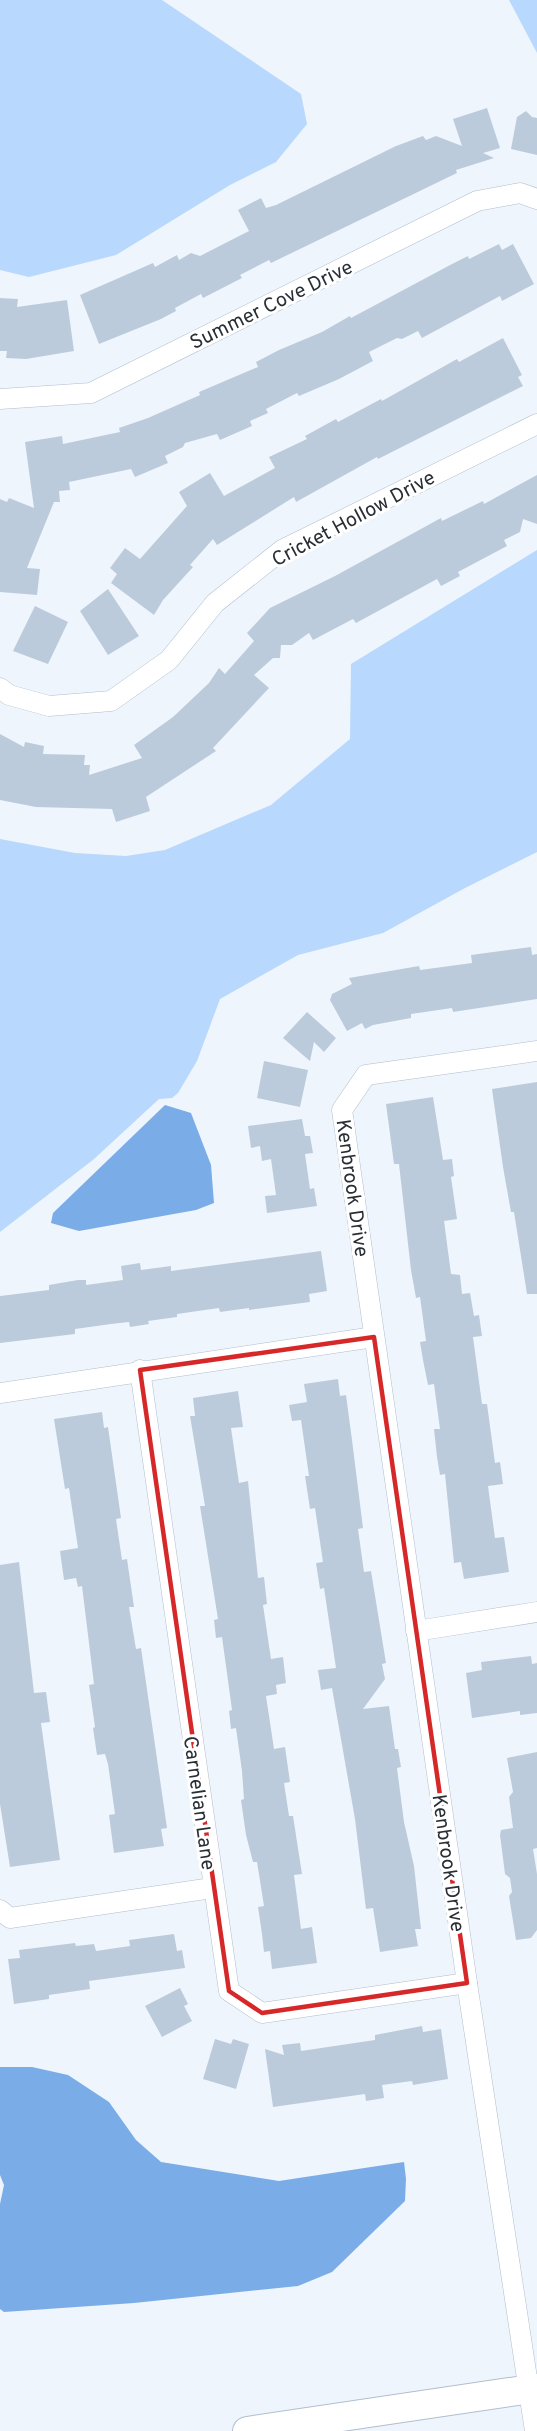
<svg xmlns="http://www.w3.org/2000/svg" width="537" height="2431" font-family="Overpass,sans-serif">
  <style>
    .green { fill: #b8d8fd }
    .water { fill: #7aace7 }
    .building { fill: #bccbdb }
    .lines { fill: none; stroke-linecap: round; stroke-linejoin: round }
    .street-casing { stroke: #b0becf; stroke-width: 21 }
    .secondary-casing { stroke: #b0becf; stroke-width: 30 }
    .street { stroke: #fff; stroke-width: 20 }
    .secondary { stroke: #fff; stroke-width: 28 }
    .marked { fill: none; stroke: #d62828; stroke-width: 4.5; stroke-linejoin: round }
    .labels { text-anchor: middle; stroke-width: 6; stroke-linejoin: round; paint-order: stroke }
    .street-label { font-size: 20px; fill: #282e34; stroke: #fff }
  </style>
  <rect width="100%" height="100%" fill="#eff5fc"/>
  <g class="green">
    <polygon points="0,0 162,0 301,94 307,124 276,162 230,185 116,255 29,277 0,270"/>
    <polygon points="509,0 537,0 537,53"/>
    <polygon points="537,550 537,852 465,888 383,933 298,955 220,999 197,1061 178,1093 172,1098 159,1099 94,1159 0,1232 0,839 75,853 126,856 165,850 271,805 350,739 351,664"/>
  </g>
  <g class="water">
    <polygon points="165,1105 191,1113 211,1165 214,1203 196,1210 79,1231 51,1223 53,1213"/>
    <polygon points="0,2067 32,2067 68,2075 109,2102 136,2140 161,2162 279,2181 404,2162 406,2179 405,2201 332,2272 298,2286 134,2303 4,2312 0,2309 0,2204 4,2185 0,2175"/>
  </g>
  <g class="building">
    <polygon points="487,108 500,148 483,153 494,158 456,170 457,173 271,263 269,260 240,275 242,278 203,298 201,294 175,308 176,311 161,319 99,344 80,295 153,263 155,267 177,255 179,260 191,253 200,256 249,231 238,210 261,198 266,208 276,205 396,146 423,136 426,140 436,136 462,146 453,119"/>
    <polygon points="526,111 532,117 537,118 537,155 511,149 517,117"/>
    <polygon points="499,244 502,250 513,244 534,284 502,301 500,296 422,338 418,331 402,339 397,338 369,352 373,361 339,379 299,396 297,393 266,409 268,413 250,421 252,426 220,440 217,434 185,443 183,447 165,456 168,463 135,477 131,469 69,482 70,490 59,491 60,502 54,502 27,568 40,569 37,595 0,592 0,499 7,502 9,498 34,508 25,442 62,436 63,444 120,432 119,428 148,418 200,395 199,392 258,367 256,362 279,350 322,332 350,316 351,318 452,264 468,256 469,259"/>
    <polygon points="0,298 18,299 17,307 67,300 74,351 26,359 6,358 7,351 0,351"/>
    <polygon points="503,338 522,375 518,377 523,386 378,459 377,457 296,502 294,497 217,545 213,539 190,565 193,567 163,600 154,615 111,583 117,574 110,568 125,548 140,559 187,506 179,492 210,473 224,496 275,468 269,457 307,439 305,436 336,419 338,422 381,399 382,401 457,359 459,362"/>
    <polygon points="537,475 537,524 523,519 520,532 504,540 507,546 458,572 460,576 441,586 437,579 356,623 353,619 313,640 309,633 292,645 281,645 280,658 273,658 254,675 269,688 213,748 216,751 146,797 150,811 116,822 112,809 36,807 0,800 0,734 24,747 25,742 44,746 43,754 85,755 84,765 90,765 89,775 142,758 134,745 173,717 209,683 219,668 225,674 254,641 247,633 270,608 335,576 441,518 442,521 483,501 484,504"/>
    <polygon points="108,589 139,636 108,655 80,611"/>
    <polygon points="35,606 68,622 48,664 13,651"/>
    <polygon points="531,947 532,955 537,954 537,999 453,1012 452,1008 411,1014 411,1018 373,1025 365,1029 362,1023 347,1031 330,1000 332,994 352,984 349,978 419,966 420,970 472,963 471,955"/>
    <polygon points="307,1012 336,1038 324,1052 314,1042 310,1061 283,1038"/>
    <polygon points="264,1061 308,1070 300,1107 257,1098"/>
    <polygon points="537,1082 537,1294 527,1294 514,1212 511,1212 503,1167 492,1089"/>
    <polygon points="433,1097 443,1160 452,1159 454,1176 451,1177 457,1219 444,1221 451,1274 460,1275 462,1294 470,1293 474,1316 479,1315 482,1336 473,1337 482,1404 487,1404 495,1463 500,1462 503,1484 488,1486 495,1538 504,1537 509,1572 464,1579 461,1562 454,1563 445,1474 440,1475 437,1457 434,1429 440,1429 434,1384 428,1385 423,1360 420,1342 426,1341 420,1297 416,1298 411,1270 399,1164 394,1164 386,1104"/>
    <polygon points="302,1119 305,1136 310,1136 313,1153 305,1154 310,1189 314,1188 317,1206 267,1213 265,1196 276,1195 271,1159 262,1161 260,1146 251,1148 248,1126"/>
    <polygon points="321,1251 327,1291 309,1294 310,1302 249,1310 249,1308 220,1312 219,1308 177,1314 177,1317 148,1321 149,1324 130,1327 129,1322 111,1324 75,1329 75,1334 0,1343 0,1296 49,1290 49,1285 78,1280 86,1280 86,1285 123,1280 121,1266 140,1263 141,1270 171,1266 171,1271"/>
    <polygon points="338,1379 340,1396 346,1395 352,1440 363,1528 358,1529 364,1572 371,1571 386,1663 382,1664 385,1679 363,1709 389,1706 395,1749 398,1749 401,1767 397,1768 404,1822 414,1866 421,1929 415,1929 418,1946 380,1952 373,1908 366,1909 355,1819 332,1688 321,1690 318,1670 336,1668 324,1588 320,1589 316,1563 323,1562 315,1508 310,1509 305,1476 309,1476 301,1420 292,1421 289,1405 307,1402 304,1384"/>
    <polygon points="238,1391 243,1427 231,1428 239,1483 248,1481 258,1578 264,1577 267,1604 263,1605 271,1659 283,1657 286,1683 276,1685 277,1694 266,1696 274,1749 285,1747 290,1782 284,1783 289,1816 293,1816 302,1874 294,1875 301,1929 312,1927 317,1963 272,1969 270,1951 264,1952 262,1934 258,1907 264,1906 257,1862 253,1862 246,1835 241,1800 244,1799 242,1771 236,1728 231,1729 229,1711 232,1710 222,1637 216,1638 214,1620 218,1619 200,1506 205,1506 190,1416 195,1416 193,1398"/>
    <polygon points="102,1412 104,1428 108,1427 121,1518 116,1519 122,1560 127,1559 134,1607 129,1607 136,1649 141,1648 167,1828 161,1829 164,1846 114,1853 109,1815 115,1814 108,1764 105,1754 97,1755 93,1728 95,1727 89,1685 94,1684 82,1586 78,1587 76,1578 64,1580 60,1551 78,1548 69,1488 65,1489 54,1419"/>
    <polygon points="19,1562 34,1693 46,1692 50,1722 41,1723 60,1860 10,1867 0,1804 0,1565"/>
    <polygon points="531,1656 532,1664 537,1663 537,1713 520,1715 520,1711 472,1718 466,1673 482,1670 481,1662"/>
    <polygon points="537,1752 537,1848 533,1849 537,1874 537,1930 531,1938 516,1940 509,1896 512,1892 510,1878 505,1874 500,1835 501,1830 513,1828 509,1797 513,1792 507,1758"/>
    <polygon points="174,1934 177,1951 182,1950 185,1968 89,1981 90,1989 49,1995 49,1999 14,2004 8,1959 20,1958 19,1950 75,1943 76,1946 94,1944 96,1951 130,1946 129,1940"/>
    <polygon points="180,1988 188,2004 184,2006 192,2021 162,2037 145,2006"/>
    <polygon points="422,2026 423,2032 441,2029 448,2079 413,2085 412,2081 382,2085 384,2098 366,2101 365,2094 273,2107 265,2049 284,2055 282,2045 300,2043 301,2051 375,2040 375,2035"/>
    <polygon points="215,2039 231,2044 233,2039 249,2044 236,2089 203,2079"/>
  </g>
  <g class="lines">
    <g class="street-casing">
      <g id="street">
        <polyline points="0,399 91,393 477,201 520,193 537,199"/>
        <polyline points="0,688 9,695 49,706 111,701 169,660 215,603 282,550 537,424"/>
        <polyline points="140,1370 229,1991 262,2013 467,1983"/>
        <polyline points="0,1393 374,1337"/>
        <polyline points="416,1631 537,1612"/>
        <polyline points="0,1910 10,1918 212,1888"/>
        <polyline points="535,2431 467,1983 342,1110 366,1075 537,1051"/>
      </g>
    </g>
    <g class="secondary-casing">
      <polyline id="secondary" points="247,2431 537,2388"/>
    </g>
    <use href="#street" class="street"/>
    <use href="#secondary" class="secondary"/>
  </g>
  <path class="marked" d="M 374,1337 L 467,1983 L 262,2013 L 229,1991 L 140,1370 Z"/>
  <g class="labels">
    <g class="street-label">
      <text transform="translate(271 304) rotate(-26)" y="7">Summer Cove Drive</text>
      <text transform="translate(353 518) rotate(-28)" y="7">Cricket Hollow Drive</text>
      <text transform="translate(353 1188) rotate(82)" y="7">Kenbrook Drive</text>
      <text transform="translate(200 1803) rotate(82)" y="7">Carnelian Lane</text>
      <text transform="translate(449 1863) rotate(82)" y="7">Kenbrook Drive</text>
    </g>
  </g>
</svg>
